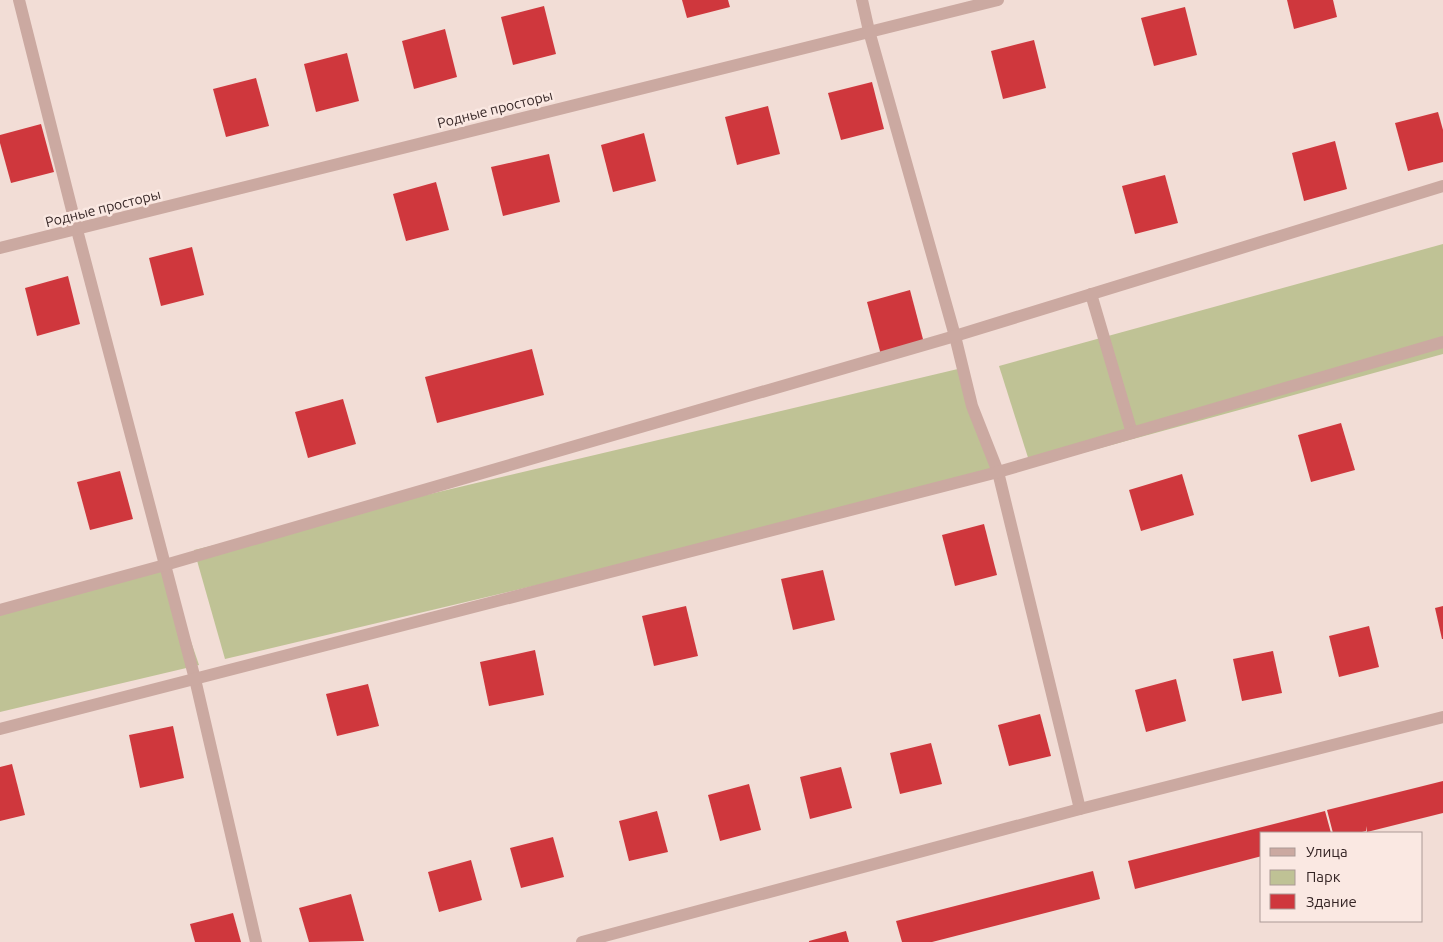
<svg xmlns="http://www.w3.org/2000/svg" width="1443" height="942" font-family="Ubuntu,sans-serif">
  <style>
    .green { fill: #bfc295 }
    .building { fill: #cf373d }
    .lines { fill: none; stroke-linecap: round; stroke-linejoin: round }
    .minor { stroke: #cba9a1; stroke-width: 12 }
    .labels { text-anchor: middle; stroke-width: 5; stroke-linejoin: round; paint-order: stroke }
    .street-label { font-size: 14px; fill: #352525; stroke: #fae8e2 }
  </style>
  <rect width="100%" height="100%" fill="#f2ddd6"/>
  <g class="green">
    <polygon points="1443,244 1443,354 1031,467 999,366"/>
    <polygon points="962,368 994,477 225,659 194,550"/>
    <polygon points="166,569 199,665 0,712 0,612"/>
  </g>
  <g class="building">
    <polygon points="682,0 728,0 730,7 687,18"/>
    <polygon points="1287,0 1333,0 1337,17 1294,29"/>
    <polygon points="544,6 556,54 513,65 501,17"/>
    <polygon points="1185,7 1197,55 1154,66 1141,18"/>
    <polygon points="445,29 457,77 414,89 402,41"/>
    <polygon points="1034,40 1046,88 1003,99 991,51"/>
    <polygon points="347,53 359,101 316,112 304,64"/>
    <polygon points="256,78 269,126 226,137 213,89"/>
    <polygon points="872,82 884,129 841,140 828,93"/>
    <polygon points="768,106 780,154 737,165 725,117"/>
    <polygon points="1438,112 1443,130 1443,162 1408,171 1395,123"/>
    <polygon points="41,124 54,172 11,183 0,143 0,135"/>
    <polygon points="644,133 656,181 613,192 601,145"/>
    <polygon points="1335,141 1347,189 1304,201 1292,153"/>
    <polygon points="549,154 560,202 503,216 491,167"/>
    <polygon points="1165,175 1178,223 1135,234 1122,186"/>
    <polygon points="436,182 449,230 406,241 393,194"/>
    <polygon points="192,247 204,295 161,306 149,258"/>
    <polygon points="68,276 80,324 37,336 25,288"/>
    <polygon points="910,290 924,343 881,355 867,302"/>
    <polygon points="532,349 544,395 437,423 425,377"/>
    <polygon points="343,399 356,444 308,458 295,412"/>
    <polygon points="1341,423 1355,470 1311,482 1298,435"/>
    <polygon points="120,471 133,519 90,530 77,482"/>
    <polygon points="1182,474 1194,515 1141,531 1129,490"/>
    <polygon points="984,524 997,575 955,586 942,535"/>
    <polygon points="823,570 835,620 793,630 781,579"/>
    <polygon points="686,606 698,656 654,666 642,616"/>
    <polygon points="1443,606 1443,639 1442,639 1435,608"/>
    <polygon points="1369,626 1379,667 1339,677 1329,636"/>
    <polygon points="535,650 544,695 489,706 480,662"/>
    <polygon points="1273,651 1282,693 1242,701 1233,659"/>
    <polygon points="1176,679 1186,721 1146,732 1135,690"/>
    <polygon points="368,684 379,726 337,736 326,694"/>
    <polygon points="1040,714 1051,756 1009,766 998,725"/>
    <polygon points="173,726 184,778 140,788 129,735"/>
    <polygon points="931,743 942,784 900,794 890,753"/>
    <polygon points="12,764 25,815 0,821 0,767"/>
    <polygon points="841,767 852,808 810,819 800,777"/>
    <polygon points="1443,781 1443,813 1367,832 1366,826 1366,831 1358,833 1333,833 1327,810"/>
    <polygon points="749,784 761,830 720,841 708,795"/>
    <polygon points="657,811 668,852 629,861 619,821"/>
    <polygon points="1325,811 1331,833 1262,833 1262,856 1135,889 1128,861"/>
    <polygon points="553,837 564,877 521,888 510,848"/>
    <polygon points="471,860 482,900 439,912 428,872"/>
    <polygon points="1093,871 1100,899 932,942 902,942 896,921"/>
    <polygon points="351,894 364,941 309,942 299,908"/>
    <polygon points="233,913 241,942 195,942 190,924"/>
    <polygon points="846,931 849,942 809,942 809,941"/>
  </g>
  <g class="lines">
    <g class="minor">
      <polyline points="19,0 77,230 195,679 256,942"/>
      <polyline points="862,0 869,31 955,336 972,406 998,472 1080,809"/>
      <polyline points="0,248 998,0"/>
      <polyline points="1091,294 1132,433"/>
      <polyline points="0,610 165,565 955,336 1443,186"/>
      <polyline points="0,729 998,472 1443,342"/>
      <polyline points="582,942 1080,809 1443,717"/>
    </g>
  </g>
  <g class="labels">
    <g class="street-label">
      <text transform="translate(495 109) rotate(-14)" y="5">Родные просторы</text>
      <text transform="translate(103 208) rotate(-14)" y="5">Родные просторы</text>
    </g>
  </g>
  <rect x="1260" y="832" width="162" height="90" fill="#fae8e2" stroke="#ab9a96"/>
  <rect x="1270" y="848" width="25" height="8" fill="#cba9a1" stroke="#ab9a96"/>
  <text x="1306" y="857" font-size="15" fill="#352525">Улица</text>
  <rect x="1270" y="870" width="25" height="15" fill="#bfc295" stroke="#ab9a96"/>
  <text x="1306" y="882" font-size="15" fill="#352525">Парк</text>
  <rect x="1270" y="894" width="25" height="15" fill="#cf373d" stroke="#ab9a96"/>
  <text x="1306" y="907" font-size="15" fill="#352525">Здание</text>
</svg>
